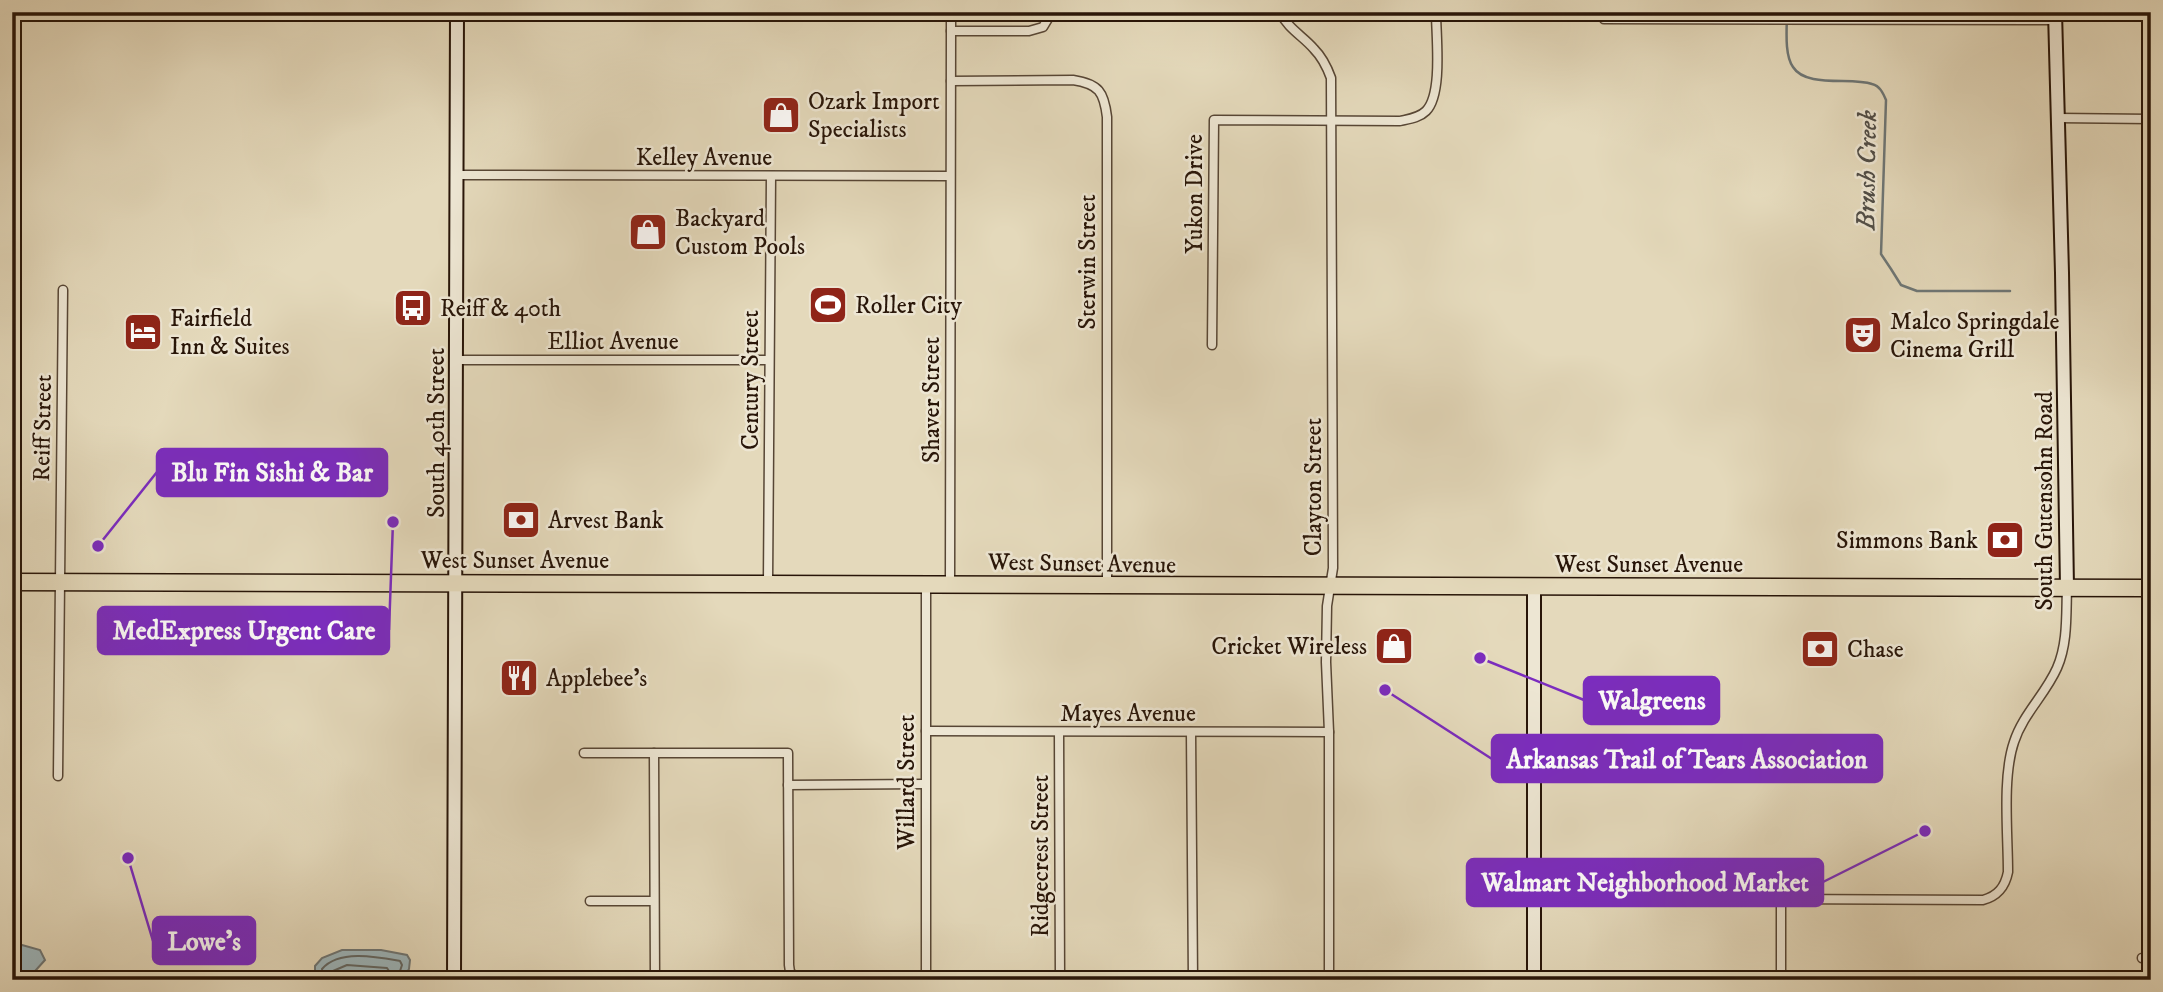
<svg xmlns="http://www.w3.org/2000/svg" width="2163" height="992" font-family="'IM FELL DW Pica',serif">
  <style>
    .water { fill: #9db7bd; stroke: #6e7675; stroke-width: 2 }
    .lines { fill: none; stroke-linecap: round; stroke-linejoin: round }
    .shore { stroke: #626662; stroke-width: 2 }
    .stream { stroke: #6e7675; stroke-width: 2.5 }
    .street-casing { stroke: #574635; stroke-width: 11 }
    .secondary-casing { stroke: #281508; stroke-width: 16 }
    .highway-casing { stroke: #281508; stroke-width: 19 }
    .street { stroke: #ede6d3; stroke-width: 8 }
    .secondary { stroke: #ede6d3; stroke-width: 12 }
    .highway { stroke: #e4d9bb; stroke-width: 16 }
    .labels { text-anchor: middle; stroke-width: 5; stroke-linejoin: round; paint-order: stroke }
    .poi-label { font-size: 24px; fill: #281508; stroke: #ede6d3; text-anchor: start }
    .street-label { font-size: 24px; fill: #281508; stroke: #ede6d3 }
    .water-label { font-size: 26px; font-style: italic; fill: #514e47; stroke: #ede6d3 }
    .leader { fill: none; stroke: #7b2cbf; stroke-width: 2.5 }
    .callout-dot { fill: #7b2cbf; stroke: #ede6d3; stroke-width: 2.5 }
    .callout { fill: #7b2cbf; stroke: #7b2cbf; stroke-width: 2.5 }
    .callout-label { font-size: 26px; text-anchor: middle; font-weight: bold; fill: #fff }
  </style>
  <rect width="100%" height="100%" fill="#e4d9bb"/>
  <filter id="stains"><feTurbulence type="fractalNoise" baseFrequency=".00286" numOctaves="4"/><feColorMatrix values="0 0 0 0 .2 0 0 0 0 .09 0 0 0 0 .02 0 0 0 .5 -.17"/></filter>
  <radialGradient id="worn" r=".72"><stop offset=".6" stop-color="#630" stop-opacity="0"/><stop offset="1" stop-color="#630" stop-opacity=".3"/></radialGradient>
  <g class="water">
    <polygon points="22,945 40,950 45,960 27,980 12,980 12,949"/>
    <polygon points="342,950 381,950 407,955 410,960 409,969 402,980 319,980 315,977 315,966 322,958"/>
  </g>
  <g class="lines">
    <g class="shore">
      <path d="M 323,980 L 322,969 C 339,949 378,957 400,961 L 402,965 L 397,980"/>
      <polyline points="332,980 333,971 347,965 387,968 389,971 388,980"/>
    </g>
    <path class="stream" d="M 1787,12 C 1787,28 1784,54 1793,67 C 1806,88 1851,77 1872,84 C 1880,86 1883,93 1886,100 L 1881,254 L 1891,269 L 1901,285 L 1917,291 L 2010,291"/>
    <g class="street-casing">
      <g id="street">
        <polyline points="951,12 951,31"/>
        <path d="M 1280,12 C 1288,29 1303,36 1314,49 C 1322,57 1327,67 1331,78 L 1333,568 L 1327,606 L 1326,662 L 1329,732 L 1329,980"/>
        <polyline points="1604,19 2055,20"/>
        <path d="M 951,81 L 1073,80 C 1099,84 1104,92 1107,117 L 1107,586"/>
        <polyline points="2058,118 2151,119"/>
        <polyline points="457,175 950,176"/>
        <path d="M 1212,345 L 1214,120 L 1400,121 C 1409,119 1419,118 1426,111 C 1443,94 1436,36 1436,12"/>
        <polyline points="457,360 769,360"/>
        <polyline points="768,583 771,176"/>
        <polyline points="950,584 951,31 1029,31 1043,27 1052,12"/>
        <polyline points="926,731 1329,732"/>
        <polyline points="1059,732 1060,980"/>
        <polyline points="1191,732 1193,980"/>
        <polyline points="584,753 788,753 789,965 790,972 799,980"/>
        <polyline points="654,753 655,980"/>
        <polyline points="58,776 63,290"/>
        <polyline points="788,785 925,784"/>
        <path d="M 1534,898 L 1983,900 C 1998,896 2005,887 2008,872 C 2008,834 2002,777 2014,742 C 2023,714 2045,695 2057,668 C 2068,643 2066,614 2067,588"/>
        <polyline points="590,901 654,901"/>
        <polyline points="2142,958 2151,958"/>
        <polyline points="926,980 926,584"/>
        <polyline points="1781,980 1781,899"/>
      </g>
    </g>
    <g class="secondary-casing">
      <g id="secondary">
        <polyline points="2055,12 2062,273 2067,588"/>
        <polyline points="454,980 457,12"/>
        <polyline points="1534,980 1534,586"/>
      </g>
    </g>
    <g class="highway-casing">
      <polyline id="highway" points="12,582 2151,588"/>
    </g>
    <use href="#street" class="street"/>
    <use href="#secondary" class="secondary"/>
    <use href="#highway" class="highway"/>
  </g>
  <defs>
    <g id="shop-square" transform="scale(2.0125)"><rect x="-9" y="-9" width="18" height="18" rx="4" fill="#8f2418" stroke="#ede6d3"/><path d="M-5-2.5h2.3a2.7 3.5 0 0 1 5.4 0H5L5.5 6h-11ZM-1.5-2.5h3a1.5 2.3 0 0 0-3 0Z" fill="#fff"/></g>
    <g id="stadium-square" transform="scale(2.0125)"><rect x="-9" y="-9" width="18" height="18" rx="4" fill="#8f2418" stroke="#ede6d3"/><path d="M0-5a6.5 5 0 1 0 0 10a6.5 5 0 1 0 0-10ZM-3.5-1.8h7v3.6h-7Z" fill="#fff"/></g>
    <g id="bus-square" transform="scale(2.0125)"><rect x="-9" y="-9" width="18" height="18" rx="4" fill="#8f2418" stroke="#ede6d3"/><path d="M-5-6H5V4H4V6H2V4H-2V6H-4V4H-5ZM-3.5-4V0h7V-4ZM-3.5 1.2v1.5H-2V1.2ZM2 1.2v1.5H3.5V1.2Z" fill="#fff"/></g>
    <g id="hotel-square" transform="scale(2.0125)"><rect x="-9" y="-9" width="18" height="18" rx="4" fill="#8f2418" stroke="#ede6d3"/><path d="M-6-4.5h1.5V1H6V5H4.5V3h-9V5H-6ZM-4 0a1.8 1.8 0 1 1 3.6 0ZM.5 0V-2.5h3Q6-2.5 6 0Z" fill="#fff"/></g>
    <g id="theatre-square" transform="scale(2.0125)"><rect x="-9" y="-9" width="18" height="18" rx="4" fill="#8f2418" stroke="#ede6d3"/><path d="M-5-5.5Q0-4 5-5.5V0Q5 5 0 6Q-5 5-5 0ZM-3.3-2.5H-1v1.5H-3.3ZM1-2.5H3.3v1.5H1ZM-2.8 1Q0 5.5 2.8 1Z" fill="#fff"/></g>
    <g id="bank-square" transform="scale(2.0125)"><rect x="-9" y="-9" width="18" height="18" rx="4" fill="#8f2418" stroke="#ede6d3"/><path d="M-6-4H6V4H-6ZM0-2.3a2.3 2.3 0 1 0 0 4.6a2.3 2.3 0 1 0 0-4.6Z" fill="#fff"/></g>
    <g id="restaurant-square" transform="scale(2.0125)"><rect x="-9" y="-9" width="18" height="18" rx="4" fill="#8f2418" stroke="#ede6d3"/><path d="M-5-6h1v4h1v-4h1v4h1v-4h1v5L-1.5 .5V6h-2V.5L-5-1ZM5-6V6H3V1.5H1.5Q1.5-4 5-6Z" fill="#fff"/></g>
  </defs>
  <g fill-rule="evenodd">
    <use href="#shop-square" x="781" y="115"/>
    <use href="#shop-square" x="648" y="232"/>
    <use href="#stadium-square" x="828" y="305"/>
    <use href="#bus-square" x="413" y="308"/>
    <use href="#hotel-square" x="143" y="332"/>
    <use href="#theatre-square" x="1863" y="335"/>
    <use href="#bank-square" x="521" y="520"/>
    <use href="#bank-square" x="2005" y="540"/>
    <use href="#shop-square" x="1394" y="646"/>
    <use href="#bank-square" x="1820" y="649"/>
    <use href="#restaurant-square" x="519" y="678"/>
  </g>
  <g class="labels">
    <g class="poi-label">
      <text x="808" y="109">Ozark Import<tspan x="808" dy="28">Specialists</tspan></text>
      <text x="675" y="226">Backyard<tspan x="675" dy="28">Custom Pools</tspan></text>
      <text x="855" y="313">Roller City</text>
      <text x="440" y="316">Reiff &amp; 40th</text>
      <text x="170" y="326">Fairfield<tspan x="170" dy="28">Inn &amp; Suites</tspan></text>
      <text x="1890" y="329">Malco Springdale<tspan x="1890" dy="28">Cinema Grill</tspan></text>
      <text x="548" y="528">Arvest Bank</text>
      <text x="1978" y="548" text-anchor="end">Simmons Bank</text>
      <text x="1367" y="654" text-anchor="end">Cricket Wireless</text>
      <text x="1847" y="657">Chase</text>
      <text x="546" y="686">Applebee's</text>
    </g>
    <g class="street-label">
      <text x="704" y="165">Kelley Avenue</text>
      <text transform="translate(1194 194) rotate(-90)" y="8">Yukon Drive</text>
      <text transform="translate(1087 262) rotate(-90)" y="8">Sterwin Street</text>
      <text x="613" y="349">Elliot Avenue</text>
      <text transform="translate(750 380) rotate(-90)" y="8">Century Street</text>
      <text transform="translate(931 400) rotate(-90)" y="8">Shaver Street</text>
      <text transform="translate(42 428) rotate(-89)" y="8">Reiff Street</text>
      <text transform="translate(436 433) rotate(-90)" y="8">South 40th Street</text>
      <text transform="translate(1313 487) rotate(-90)" y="8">Clayton Street</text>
      <text transform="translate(2044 501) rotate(-90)" y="8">South Gutensohn Road</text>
      <text x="515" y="568">West Sunset Avenue</text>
      <text transform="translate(1082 563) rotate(1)" y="8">West Sunset Avenue</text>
      <text x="1649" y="572">West Sunset Avenue</text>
      <text x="1128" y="721">Mayes Avenue</text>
      <text transform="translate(906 782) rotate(-90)" y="8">Willard Street</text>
      <text transform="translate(1040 856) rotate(-90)" y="8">Ridgecrest Street</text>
    </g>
    <g class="water-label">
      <text transform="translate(1866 170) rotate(-89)" y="9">Brush Creek</text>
    </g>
  </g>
  <path class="leader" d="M98 546L157 472M393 522L389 630M1480 658L1584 700M1385 690L1492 759M1925 831L1823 882M128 858L153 941"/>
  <g class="callout-dot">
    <circle cx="98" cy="546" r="7"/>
    <circle cx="393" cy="522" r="7"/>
    <circle cx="1480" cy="658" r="7"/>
    <circle cx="1385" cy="690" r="7"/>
    <circle cx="1925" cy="831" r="7"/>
    <circle cx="128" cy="858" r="7"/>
  </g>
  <g class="callout">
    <rect x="157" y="449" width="230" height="47" rx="7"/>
    <rect x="98" y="607" width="291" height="47" rx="7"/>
    <rect x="1584" y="677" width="135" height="47" rx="7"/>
    <rect x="1492" y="735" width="390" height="47" rx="7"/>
    <rect x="1467" y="859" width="356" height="47" rx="7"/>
    <rect x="153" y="917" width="102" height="47" rx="7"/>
  </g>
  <g class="callout-label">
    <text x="272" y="481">Blu Fin Sishi &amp; Bar</text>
    <text x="244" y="639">MedExpress Urgent Care</text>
    <text x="1652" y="709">Walgreens</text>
    <text x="1687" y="768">Arkansas Trail of Tears Association</text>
    <text x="1645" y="891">Walmart Neighborhood Market</text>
    <text x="204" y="950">Lowe's</text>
  </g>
  <rect width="2163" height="992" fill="none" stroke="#e4d9bb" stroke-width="42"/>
  <rect x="14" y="14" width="2135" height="964" fill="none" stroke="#281508" stroke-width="3.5"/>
  <rect x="21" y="21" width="2121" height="950" fill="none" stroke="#281508" stroke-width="2"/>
  <rect width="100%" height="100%" filter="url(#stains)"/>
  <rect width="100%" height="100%" fill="url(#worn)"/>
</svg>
